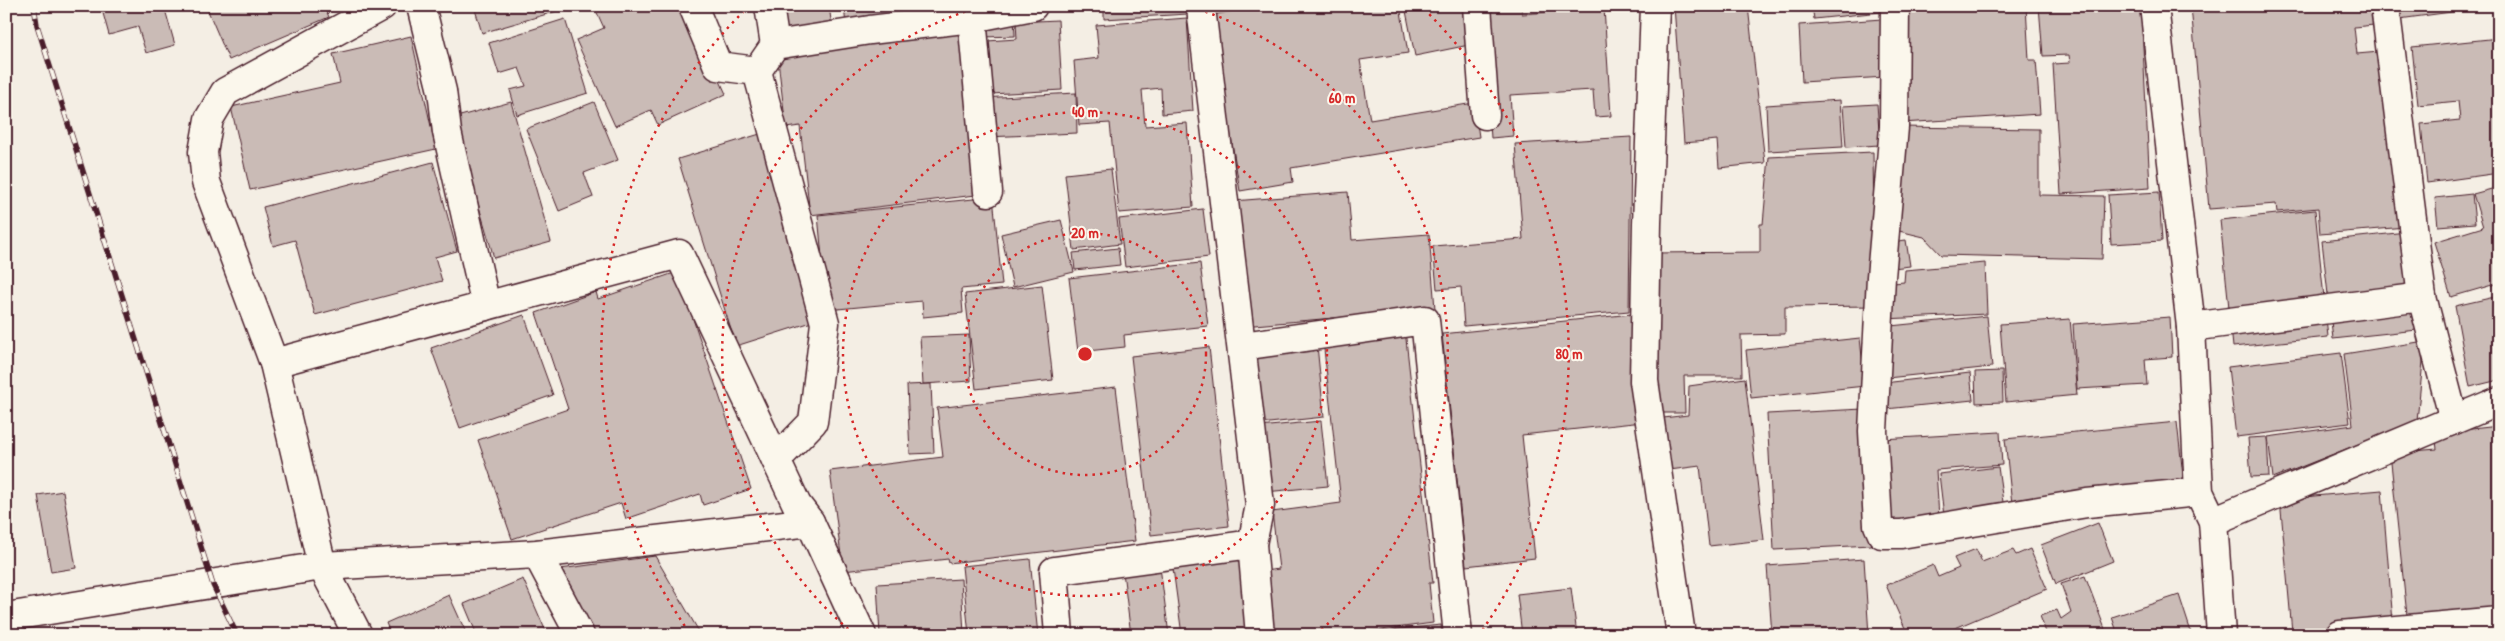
<svg xmlns="http://www.w3.org/2000/svg" width="2505" height="641" font-family="'Patrick Hand',sans-serif">
  <style>
    .building { fill: #cabbb6; stroke: #4a1f2b }
    .lines { fill: none; stroke-linecap: round; stroke-linejoin: round }
    .minor-casing { stroke: #4a1f2b; stroke-width: 31 }
    .minor { stroke: #fbf7ec; stroke-width: 28 }
    .rail-casing { stroke: #4a1f2b; stroke-width: 5.5 }
    .rail { stroke: #fbf7ec; stroke-width: 4; stroke-dasharray: 11; stroke-linecap: butt }
    .ring { fill: none; stroke: #d62828; stroke-width: 2.5; stroke-dasharray: 2.5 5 }
    .centre { fill: #d62828; stroke: #fbf7ec; stroke-width: 2.5 }
    .ring-label { font-size: 15px; text-anchor: middle; font-weight: bold; fill: #d62828; stroke: #fbf7ec; stroke-width: 4; stroke-linejoin: round; paint-order: stroke }
  </style>
  <rect width="100%" height="100%" fill="#f4eee4"/>
  <filter id="ink" filterUnits="userSpaceOnUse"><feTurbulence type="fractalNoise" baseFrequency=".02" numOctaves="2"/><feDisplacementMap in="SourceGraphic" scale="10" xChannelSelector="R" yChannelSelector="G"/><feConvolveMatrix kernelMatrix="1 2 1 2 8 2 1 2 1" color-interpolation-filters="sRGB"/></filter>
  <g filter="url(#ink)">
    <g class="building">
      <polygon points="101,6 164,6 175,45 146,53 138,27 109,35"/>
      <polygon points="206,6 324,6 329,17 229,60"/>
      <polygon points="474,6 571,6 571,7 482,33"/>
      <polygon points="594,6 686,6 726,94 658,125 651,110 615,126 576,40 604,28"/>
      <polygon points="776,6 829,6 832,27 782,36"/>
      <polygon points="844,6 942,6 943,13 846,25"/>
      <polygon points="1104,6 1188,6 1188,14 1104,19"/>
      <polygon points="1264,6 1400,6 1408,53 1360,60 1370,120 1474,103 1479,137 1291,168 1293,182 1240,191 1211,15"/>
      <polygon points="1405,6 1466,6 1474,44 1415,56"/>
      <polygon points="1482,6 1522,6 1522,14 1604,8 1611,116 1595,117 1593,90 1510,95 1513,136 1491,138"/>
      <polygon points="1610,6 1653,6 1653,7 1611,10"/>
      <polygon points="1674,6 1748,6 1765,163 1719,168 1717,140 1684,143"/>
      <polygon points="1812,6 1889,6 1890,11 1814,19"/>
      <polygon points="1902,6 2026,6 2029,60 2036,60 2040,114 1902,123"/>
      <polygon points="2039,6 2141,6 2150,188 2061,194 2053,64 2070,63 2069,55 2043,56"/>
      <polygon points="2191,6 2393,6 2394,23 2354,27 2357,54 2402,50 2418,226 2320,234 2318,208 2277,212 2276,204 2209,209"/>
      <polygon points="2397,6 2488,6 2489,7 2399,19"/>
      <polygon points="1014,17 1015,36 983,37 982,18"/>
      <polygon points="1187,18 1193,111 1162,114 1161,88 1142,90 1145,126 1187,123 1193,207 1119,213 1110,123 1079,125 1074,61 1099,58 1096,25"/>
      <polygon points="565,19 588,93 517,115 510,90 526,86 519,68 499,74 489,43"/>
      <polygon points="1882,19 1886,77 1802,82 1799,25"/>
      <polygon points="1058,20 1062,90 991,94 987,41 1017,39 1016,22"/>
      <polygon points="959,31 984,194 810,215 800,126 786,128 777,52"/>
      <polygon points="411,36 436,149 250,190 231,107 340,83 333,54"/>
      <polygon points="2499,38 2499,173 2427,183 2421,124 2460,120 2458,101 2418,105 2412,47"/>
      <polygon points="1076,93 1077,133 987,137 981,98"/>
      <polygon points="1840,100 1843,147 1768,151 1766,105"/>
      <polygon points="511,102 551,242 494,258 453,118"/>
      <polygon points="594,102 618,160 584,173 593,197 559,211 526,129"/>
      <polygon points="1877,104 1880,145 1846,147 1843,106"/>
      <polygon points="1900,127 2039,129 2039,195 2104,196 2102,259 1941,255 1924,237 1899,231"/>
      <polygon points="760,134 818,320 736,346 678,159"/>
      <polygon points="1631,137 1629,311 1464,326 1461,287 1437,289 1433,246 1523,239 1515,144"/>
      <polygon points="1873,152 1875,306 1785,307 1785,334 1741,335 1742,376 1684,376 1685,413 1656,413 1652,253 1760,252 1760,224 1763,224 1769,157"/>
      <polygon points="433,162 457,251 435,257 442,281 315,315 295,240 273,246 263,207"/>
      <polygon points="1111,169 1120,244 1074,250 1065,174"/>
      <polygon points="2499,187 2499,283 2451,297 2434,242 2483,227 2473,194"/>
      <polygon points="1348,192 1352,240 1429,234 1435,309 1243,326 1233,201"/>
      <polygon points="2159,192 2162,241 2111,244 2108,195"/>
      <polygon points="2472,194 2475,223 2438,226 2435,198"/>
      <polygon points="993,197 1002,285 961,289 963,313 923,317 922,301 827,310 818,215"/>
      <polygon points="1203,209 1209,257 1125,267 1119,219"/>
      <polygon points="2315,210 2328,337 2233,347 2220,220"/>
      <polygon points="1061,220 1074,272 1013,287 1001,234"/>
      <polygon points="2425,230 2436,328 2333,339 2322,241"/>
      <polygon points="1906,240 1910,266 1893,268 1890,242"/>
      <polygon points="1118,248 1120,265 1075,270 1073,253"/>
      <polygon points="1200,263 1208,326 1124,335 1125,347 1078,352 1069,278"/>
      <polygon points="1985,263 1987,314 1885,319 1883,284 1904,282 1905,270"/>
      <polygon points="677,272 751,489 703,505 700,494 626,519 621,503 512,539 478,440 568,409 536,313 596,292 598,299"/>
      <polygon points="1042,285 1053,380 976,389 965,294"/>
      <polygon points="2499,296 2499,380 2470,387 2455,306"/>
      <polygon points="1632,314 1643,422 1522,435 1535,558 1466,566 1442,334"/>
      <polygon points="524,315 553,395 460,428 431,348"/>
      <polygon points="1987,316 1992,367 1887,378 1881,327"/>
      <polygon points="2170,317 2172,357 2145,359 2147,385 2077,389 2073,324"/>
      <polygon points="2070,319 2077,395 2006,402 2000,324"/>
      <polygon points="1405,330 1433,583 1429,583 1433,623 1344,635 1271,635 1264,571 1279,569 1272,512 1341,503 1323,340"/>
      <polygon points="969,335 971,381 923,384 920,337"/>
      <polygon points="1860,338 1865,386 1751,398 1746,350"/>
      <polygon points="2425,341 2417,421 2273,478 2268,437 2353,425 2344,354"/>
      <polygon points="1317,345 1324,417 1260,424 1253,352"/>
      <polygon points="1209,347 1229,526 1151,535 1131,356"/>
      <polygon points="2341,353 2350,423 2236,437 2228,367"/>
      <polygon points="2002,371 2003,402 1976,403 1975,372"/>
      <polygon points="1970,373 1973,400 1886,409 1884,383"/>
      <polygon points="1745,378 1764,540 1709,546 1700,466 1662,471 1655,419 1688,415 1689,386"/>
      <polygon points="931,384 934,453 910,454 907,385"/>
      <polygon points="1116,387 1135,541 949,563 948,559 843,571 830,471 943,457 937,408"/>
      <polygon points="1863,409 1871,545 1774,550 1767,414"/>
      <polygon points="1321,421 1328,486 1265,492 1259,427"/>
      <polygon points="2177,422 2184,485 2012,504 2005,439"/>
      <polygon points="2499,426 2499,615 2408,625 2390,453 2437,449 2435,433"/>
      <polygon points="2000,432 2002,465 1936,470 1939,518 1887,521 1882,439"/>
      <polygon points="2267,437 2269,476 2251,477 2248,438"/>
      <polygon points="1998,467 2004,509 1944,516 1939,474"/>
      <polygon points="2382,490 2393,622 2292,632 2280,499"/>
      <polygon points="63,491 76,568 51,572 38,495"/>
      <polygon points="2098,523 2113,561 2056,584 2041,545"/>
      <polygon points="1976,549 1982,562 2013,550 2016,555 2030,549 2047,589 1939,635 1908,635 1886,585 1933,565 1938,577 1959,568 1954,558"/>
      <polygon points="1242,553 1250,635 1182,635 1172,561"/>
      <polygon points="655,556 701,635 585,635 553,570"/>
      <polygon points="1030,559 1038,635 969,635 962,566"/>
      <polygon points="1864,559 1869,635 1772,635 1767,566"/>
      <polygon points="1160,567 1169,635 1131,635 1123,572"/>
      <polygon points="2085,576 2105,629 2090,635 2047,635 2040,616 2057,610 2061,619 2071,612 2061,584"/>
      <polygon points="523,579 547,634 477,635 464,604"/>
      <polygon points="961,579 964,635 880,635 877,584"/>
      <polygon points="1571,588 1577,635 1522,635 1517,594"/>
      <polygon points="449,595 467,635 391,635 386,623"/>
      <polygon points="2179,595 2192,635 2118,635 2112,617"/>
      <polygon points="1441,625 1442,635 1360,635 1359,633"/>
    </g>
    <g class="lines">
      <g class="minor-casing">
        <g id="minor">
          <polyline points="421,6 442,91 447,132 486,306"/>
          <polyline points="693,6 718,66 757,71 825,323 813,422 776,460"/>
          <polyline points="769,6 775,45"/>
          <polyline points="1477,6 1485,115"/>
          <polyline points="1655,6 1647,223 1644,381 1681,635"/>
          <polyline points="1895,6 1894,127 1881,277 1873,431 1878,525 1882,534 1901,534 2087,503 2199,492"/>
          <polyline points="2154,6 2191,327 2199,492 2213,521 2221,635"/>
          <polyline points="2385,6 2422,297 2454,420"/>
          <polyline points="1201,8 1260,505 1252,544 1260,635"/>
          <polyline points="972,18 988,192"/>
          <polyline points="757,71 775,45 870,30 972,18 1033,6"/>
          <polyline points="2191,327 2422,297"/>
          <polyline points="1242,346 1425,320 1458,635"/>
          <polyline points="2213,521 2499,401"/>
          <polyline points="810,522 862,635"/>
          <polyline points="537,554 580,635"/>
          <polyline points="6,617 322,566 537,554 810,522 797,505 679,254 274,363"/>
          <polyline points="358,635 322,566 274,363 206,182 203,152 209,119 225,92 382,6"/>
          <polyline points="1059,635 1054,571 1252,544"/>
          <polyline points="2340,635 2499,621"/>
        </g>
      </g>
      <use href="#minor" class="minor"/>
      <g class="rail-casing">
        <polyline id="rail" points="34,6 37,25 213,585 237,635"/>
      </g>
      <use href="#rail" class="rail"/>
    </g>
  </g>
  <g class="ring">
    <circle cx="1085" cy="354" r="121"/>
    <circle cx="1085" cy="354" r="242"/>
    <path d="M854 634A363 363 0 0 1 979 7M1191 7A363 363 0 0 1 1316 634"/>
    <path d="M689 632A484 484 0 0 1 746 9M1424 9A484 484 0 0 1 1481 632"/>
  </g>
  <circle cx="1085" cy="354" r="8" class="centre"/>
  <g class="ring-label">
    <text x="1342" y="103">60 m</text>
    <text x="1085" y="117">40 m</text>
    <text x="1085" y="238">20 m</text>
    <text x="1569" y="359">80 m</text>
  </g>
  <rect width="2505" height="641" fill="none" stroke="#fbf7ec" stroke-width="25"/>
  <rect x="12" y="12" width="2480" height="616" fill="none" stroke="#4a1f2b" stroke-width="2" filter="url(#ink)"/>
</svg>
